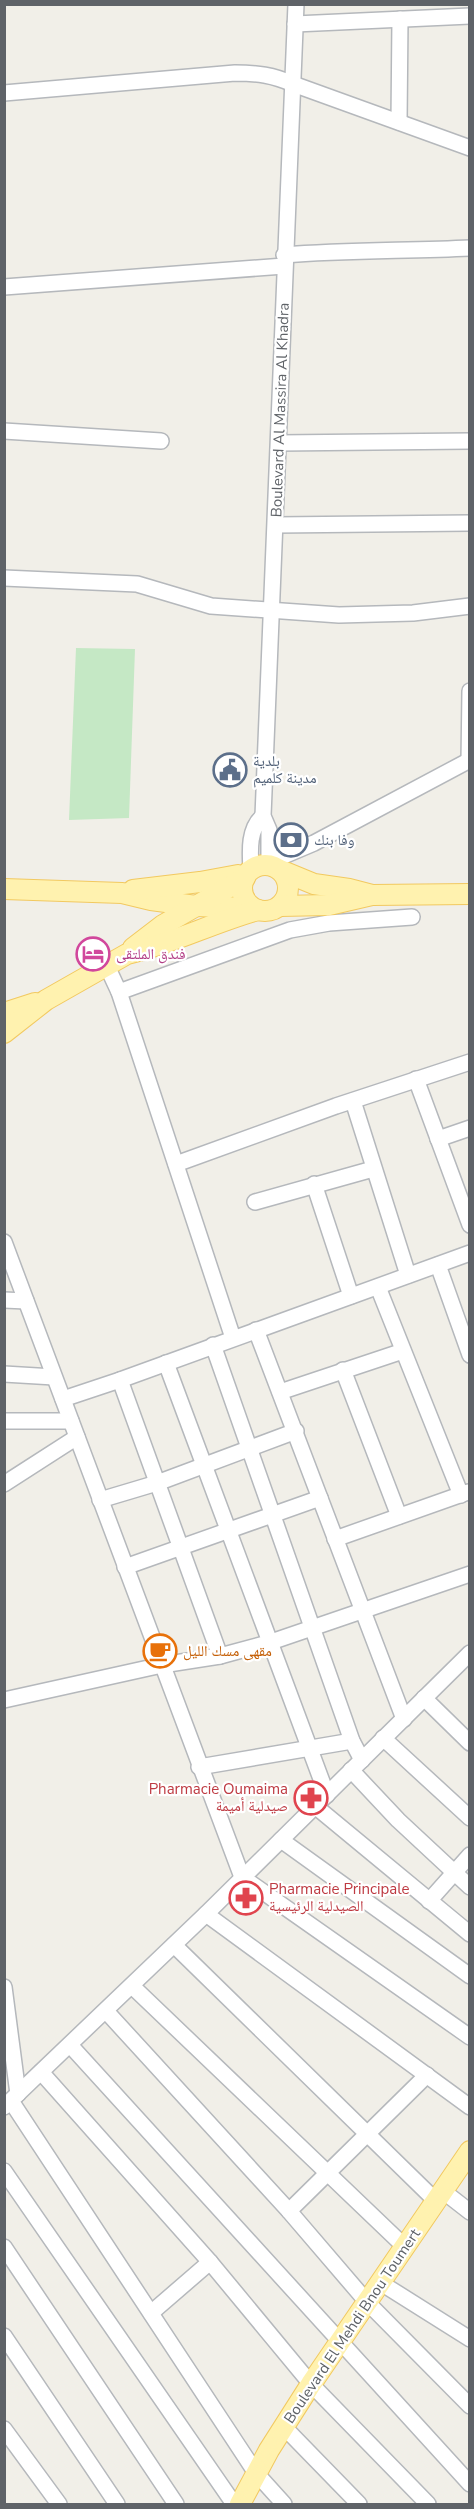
<svg xmlns="http://www.w3.org/2000/svg" width="474" height="2509" font-family="'Nunito Sans','Noto Naskh Arabic',sans-serif">
  <style>
    .green { fill: #c5e8c5 }
    .lines { fill: none; stroke-linecap: round; stroke-linejoin: round }
    .minor-casing { stroke: #b5b8bc; stroke-width: 18 }
    .major-casing { stroke: #f2c960; stroke-width: 22 }
    .minor { stroke: #fff; stroke-width: 15 }
    .major { stroke: #fff2af; stroke-width: 20 }
    .labels { text-anchor: middle; stroke-width: 4.5; stroke-linejoin: round; paint-order: stroke }
    .street-label { font-size: 15px; fill: #5f6368; stroke: #fff }
    .service-label { font-size: 15px; fill: #4e5e75; stroke: #fff; text-anchor: start }
    .hotel-label { font-size: 15px; fill: #b23c85; stroke: #fff; text-anchor: start }
    .food-label { font-size: 15px; fill: #c56008; stroke: #fff; text-anchor: start }
    .health-label { font-size: 15px; fill: #be3a42; stroke: #fff; text-anchor: end }
  </style>
  <rect width="100%" height="100%" fill="#f1efe8"/>
  <polygon class="green" points="76,648 135,649 129,818 69,820"/>
  <g class="lines">
    <g class="minor-casing">
      <g id="minor">
        <polyline points="295,24 470,16"/>
        <path d="M 4,93 L 235,73 C 257,73 273,75 293,84 L 470,148"/>
        <polyline points="399,122 400,19"/>
        <path d="M 284,255 C 346,250 408,251 470,248"/>
        <polyline points="4,287 284,266"/>
        <polyline points="4,431 161,441"/>
        <polyline points="279,443 470,441"/>
        <polyline points="276,525 470,523"/>
        <polyline points="4,578 137,584 211,606 339,615 413,613 470,606"/>
        <polyline points="469,761 470,691"/>
        <polyline points="269,865 269,830 263,816 296,4"/>
        <polyline points="273,866 281,857 314,843 470,760"/>
        <path d="M 251,870 C 250,852 248,829 263,816"/>
        <polyline points="106,964 119,992 233,1338"/>
        <polyline points="119,992 290,930 329,923 412,917"/>
        <polyline points="416,1079 470,1225"/>
        <polyline points="353,1101 408,1275"/>
        <polyline points="438,1139 470,1128"/>
        <polyline points="176,1164 336,1106 470,1062"/>
        <polyline points="314,1184 351,1296"/>
        <polyline points="255,1202 373,1169"/>
        <polyline points="4,1242 242,1877 470,2037"/>
        <polyline points="438,1265 470,1355"/>
        <polyline points="378,1287 461,1495"/>
        <polyline points="4,1300 26,1301"/>
        <polyline points="256,1330 404,1719"/>
        <polyline points="213,1345 352,1741 362,1760"/>
        <polyline points="166,1363 327,1795"/>
        <polyline points="343,1370 399,1516"/>
        <polyline points="4,1374 54,1377"/>
        <polyline points="120,1380 220,1656"/>
        <polyline points="280,1392 403,1351"/>
        <polyline points="63,1399 120,1380 470,1253"/>
        <polyline points="4,1421 71,1421"/>
        <polyline points="4,1484 77,1437"/>
        <polyline points="100,1500 157,1483 296,1431"/>
        <polyline points="335,1539 468,1492"/>
        <polyline points="125,1567 320,1498"/>
        <polyline points="424,1698 470,1743"/>
        <polyline points="4,1700 162,1665 220,1656 268,1643 470,1574"/>
        <polyline points="383,1738 470,1818"/>
        <polyline points="199,1767 352,1741"/>
        <polyline points="351,1770 398,1820 470,1887"/>
        <polyline points="315,1806 470,1934"/>
        <polyline points="281,1840 470,1976"/>
        <polyline points="429,1901 470,1855"/>
        <polyline points="206,1914 470,2107"/>
        <polyline points="174,1945 436,2201"/>
        <polyline points="132,1986 405,2247"/>
        <polyline points="4,1987 18,2094"/>
        <polyline points="106,2011 289,2211 367,2302 470,2406"/>
        <polyline points="70,2045 470,2484"/>
        <polyline points="41,2072 210,2262 311,2384 428,2504"/>
        <polyline points="11,2101 256,2473 284,2504"/>
        <polyline points="4,2107 206,1914 470,1653"/>
        <polyline points="4,2171 234,2504"/>
        <polyline points="443,2191 470,2212"/>
        <polyline points="289,2211 427,2075"/>
        <polyline points="4,2247 176,2504"/>
        <polyline points="381,2283 470,2339"/>
        <polyline points="151,2313 210,2262"/>
        <polyline points="4,2336 117,2504"/>
        <polyline points="284,2427 359,2504"/>
        <polyline points="4,2429 59,2504"/>
      </g>
    </g>
    <g class="major-casing">
      <g id="major">
        <circle cx="265" cy="888" r="23"/>
        <polyline points="280,870 314,884 349,889 372,895 470,894"/>
        <polyline points="4,889 122,893 151,900 196,906 246,908"/>
        <polyline points="133,890 200,882 238,875"/>
        <polyline points="280,906 329,905 372,895"/>
        <polyline points="133,948 163,925 245,878"/>
        <polyline points="4,1013 35,1003"/>
        <path d="M 4,1033 L 46,1000 L 127,954 C 172,944 214,922 258,910"/>
        <polyline points="240,2504 269,2450 311,2384 470,2151"/>
      </g>
    </g>
    <use href="#minor" class="minor"/>
    <use href="#major" class="major"/>
  </g>
  <defs>
    <g id="civic-ring" transform="scale(1.725)"><circle r="9.5" fill="#fff" stroke="#5c6f8a" stroke-width="1.5"/><path d="M-.6-6.5H3V-4.5H.6V-3L4-1V1h2V6H-6V1h2V-1L-.6-3ZM-1.2 2.5V6h2.4V2.5Z" fill="#5c6f8a"/></g>
    <g id="bank-ring" transform="scale(1.725)"><circle r="9.5" fill="#fff" stroke="#5c6f8a" stroke-width="1.5"/><path d="M-6-4H6V4H-6ZM0-2.3a2.3 2.3 0 1 0 0 4.6a2.3 2.3 0 1 0 0-4.6Z" fill="#5c6f8a"/></g>
    <g id="hotel-ring" transform="scale(1.725)"><circle r="9.5" fill="#fff" stroke="#d1479c" stroke-width="1.5"/><path d="M-6-4.5h1.5V1H6V5H4.5V3h-9V5H-6ZM-4 0a1.8 1.8 0 1 1 3.6 0ZM.5 0V-2.5h3Q6-2.5 6 0Z" fill="#d1479c"/></g>
    <g id="cafe-ring" transform="scale(1.725)"><circle r="9.5" fill="#fff" stroke="#e8710a" stroke-width="1.5"/><path d="M-5.5-4.5H6V0H3Q3 3.5 0 3.5H-2.5Q-5.5 3.5-5.5 0ZM3-3.2v2h1.7v-2ZM-6 4.5H4V6H-6Z" fill="#e8710a"/></g>
    <g id="pharmacy-ring" transform="scale(1.725)"><circle r="9.5" fill="#fff" stroke="#e0444e" stroke-width="1.5"/><path d="M-2-6h4v4h4v4h-4v4h-4v-4h-4v-4h4Z" fill="#e0444e"/></g>
  </defs>
  <g fill-rule="evenodd">
    <use href="#civic-ring" x="230" y="770"/>
    <use href="#bank-ring" x="291" y="840"/>
    <use href="#hotel-ring" x="93" y="954"/>
    <use href="#cafe-ring" x="160" y="1651"/>
    <use href="#pharmacy-ring" x="311" y="1798"/>
    <use href="#pharmacy-ring" x="246" y="1898"/>
  </g>
  <g class="labels">
    <g class="street-label">
      <text transform="translate(280 410) rotate(-88)" y="5">Boulevard Al Massira Al Khadra</text>
      <text transform="translate(352 2326) rotate(-56)" y="5">Boulevard El Mehdi Bnou Toumert</text>
    </g>
    <g class="service-label">
      <text x="253" y="766">بلدية<tspan x="253" dy="17">مدينة كلميم</tspan></text>
      <text x="314" y="845">وفا بنك</text>
    </g>
    <g class="hotel-label">
      <text x="116" y="959">فندق الملتقى</text>
    </g>
    <g class="food-label">
      <text x="183" y="1656">مقهى مسك الليل</text>
    </g>
    <g class="health-label">
      <text x="288" y="1794">Pharmacie Oumaima<tspan x="288" dy="17">صيدلية أميمة</tspan></text>
      <text x="269" y="1894" text-anchor="start">Pharmacie Principale<tspan x="269" dy="17">الصيدلية الرئيسية</tspan></text>
    </g>
  </g>
  <rect width="474" height="2509" fill="none" stroke="#5f6368" stroke-width="12"/>
</svg>
